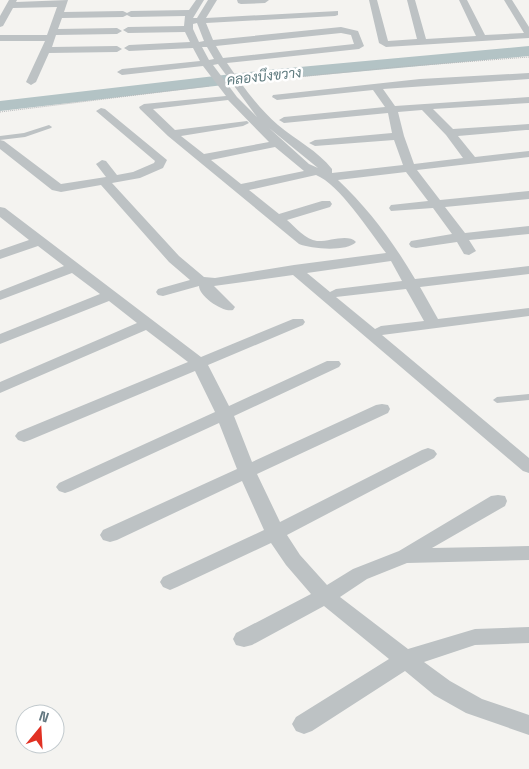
<svg xmlns="http://www.w3.org/2000/svg" width="529" height="769" font-family="'Space Grotesk',Sarabun,sans-serif">
  <style>
    .lines { fill: none; stroke-linecap: round; stroke-linejoin: round }
    .river { fill: #b3c3c5; fill-rule: evenodd }
    .path { stroke: #b7babc; stroke-width: 1; stroke-dasharray: 1 1; stroke-linecap: butt }
    .service { fill: #bdc2c4; fill-rule: evenodd }
    .minor { fill: #bdc2c4; fill-rule: evenodd }
    .labels { text-anchor: middle; stroke-width: 5; stroke-linejoin: round; paint-order: stroke }
    .far-water-label { font-size: 14px; font-style: italic; fill: #5f7b7f; stroke: #fff }
  </style>
  <rect width="100%" height="100%" fill="#f4f3f0"/>
  <g class="lines">
    <polygon class="river" points="529,46 529,56 267,80 0,111 0,101 267,70"/>
    <g class="path">
      <polyline points="249,82 398,67 529,57"/>
      <polyline points="0,112 209,86"/>
    </g>
    <g class="service">
      <polygon points="49,125 52,127 51,128 25,137 0,140 0,136 24,133"/>
      <polygon points="529,394 529,400 497,403 493,400 497,397"/>
    </g>
    <g class="minor">
      <path d="M 9,0 L 17,0 L 16,2 L 68,0 L 64,12 L 123,11 L 127,13 L 131,11 L 189,10 L 196,0 L 204,0 L 193,18 L 197,18 L 208,0 L 217,0 L 206,18 L 338,11 L 338,15 L 335,16 L 206,23 L 213,40 L 341,27 L 358,31 L 364,46 L 359,49 L 227,63 C 242,85 258,108 278,125 C 296,140 318,151 332,169 L 332,173 L 403,165 L 394,140 L 315,146 L 309,143 L 315,140 L 392,133 L 388,113 L 284,123 L 279,120 L 284,117 L 385,107 L 373,90 L 277,100 L 272,97 L 273,95 L 420,79 L 529,73 L 529,79 L 383,89 L 395,106 L 529,97 L 529,103 L 433,109 L 453,129 L 529,124 L 529,130 L 526,130 L 458,136 L 475,157 L 529,151 L 529,157 L 417,170 L 440,200 L 529,191 L 529,199 L 445,207 L 465,233 L 529,226 L 529,234 L 469,240 L 476,251 L 469,255 L 464,254 L 457,242 L 416,248 L 411,247 L 409,244 L 411,241 L 452,234 L 433,208 L 391,211 L 389,208 L 391,205 L 428,201 L 406,172 L 338,180 C 368,208 394,243 415,279 L 529,266 L 529,274 L 420,287 L 438,319 L 529,308 L 529,316 L 382,335 L 529,458 L 529,473 L 523,471 L 293,275 L 214,286 L 235,307 L 233,310 C 223,313 199,296 199,286 L 163,296 L 158,295 L 156,292 L 158,289 L 190,280 L 169,262 L 101,185 L 61,192 L 52,190 L 0,149 L 0,140 L 4,141 L 61,184 L 106,177 L 96,164 L 102,160 L 106,161 L 117,175 L 133,172 L 154,163 L 155,161 L 96,111 L 101,108 L 105,109 L 167,160 L 163,168 L 140,178 L 112,183 L 179,256 L 204,277 L 215,278 L 294,265 L 386,253 C 370,232 339,184 316,175 L 249,190 L 279,214 L 322,201 L 330,201 L 332,204 L 330,207 L 287,220 C 295,227 306,240 317,241 C 328,242 348,233 356,242 C 347,252 311,249 299,244 L 168,136 L 140,109 L 139,107 L 144,104 L 226,96 L 203,66 L 122,75 L 117,72 L 122,69 L 200,61 L 193,48 L 129,51 L 124,48 L 129,45 L 190,42 L 185,32 L 128,33 L 123,30 L 128,27 L 184,26 L 185,16 L 131,17 L 127,15 L 123,17 L 62,18 L 58,29 L 117,28 L 122,31 L 117,34 L 56,35 L 52,47 L 117,46 L 122,49 L 117,52 L 49,53 L 36,82 L 31,85 L 26,82 L 45,41 L 0,41 L 0,35 L 47,35 L 57,7 L 13,8 L 3,26 L 0,27 L 0,16 ZM 197,23 L 204,41 L 199,42 L 193,29 L 193,24 ZM 341,33 L 351,35 L 354,44 L 223,58 L 216,46 ZM 202,47 L 207,47 L 214,59 L 209,60 ZM 218,64 L 257,117 L 237,97 L 213,65 ZM 228,100 L 269,142 L 204,154 L 181,136 L 243,126 L 249,123 L 247,121 L 175,130 L 153,109 ZM 422,110 L 446,135 L 463,158 L 414,164 L 404,136 L 398,112 ZM 269,128 L 318,168 L 309,164 ZM 275,147 L 304,171 L 241,184 L 211,160 ZM 391,261 L 402,281 L 336,289 L 330,292 L 307,273 ZM 406,289 L 424,321 L 381,326 L 375,329 L 336,297 Z"/>
      <polygon points="237,0 269,0 265,3 241,4 238,3"/>
      <polygon points="369,0 377,0 388,41 417,39 407,0 415,0 426,39 476,36 459,0 467,0 485,35 524,33 504,0 512,0 529,27 529,38 386,47 379,43"/>
      <polygon points="0,207 5,208 201,357 293,319 303,319 305,322 303,325 208,365 229,406 327,361 339,361 341,364 339,367 234,416 252,462 376,405 382,404 388,405 390,409 388,413 257,474 280,522 422,450 428,448 434,450 437,454 434,458 287,535 300,555 327,585 353,569 399,551 491,496 498,495 505,496 507,501 505,506 432,548 529,546 529,560 407,563 367,579 340,597 408,649 475,629 529,627 529,643 475,645 424,662 450,681 482,699 529,715 529,735 466,713 434,695 405,671 312,731 304,734 296,731 292,724 296,717 389,659 324,606 252,645 244,647 236,645 233,639 236,633 311,594 286,565 271,543 177,587 170,590 163,587 160,582 163,577 264,530 242,481 117,540 110,542 103,540 100,535 103,530 237,469 219,423 71,491 65,493 59,491 56,487 59,483 215,412 195,371 30,440 24,442 18,440 15,436 18,432 188,362 146,330 0,393 0,382 137,323 109,301 0,344 0,334 100,294 72,273 0,300 0,291 64,266 38,246 0,259 0,250 29,240 0,217"/>
    </g>
  </g>
  <g class="labels">
    <g class="far-water-label">
      <text transform="translate(264 76) rotate(-6)" y="5">คลองบึงขวาง</text>
    </g>
  </g>
  <g transform="translate(40 729) rotate(18)"><circle r="24" fill="#ffffff" stroke="#c1c9cd"/>
  <path d="M0-4L9 19L0 12L-9 19Z" fill="#e13123"/>
  <text y="-8" font-size="14" font-weight="bold" text-anchor="middle" fill="#637881">N</text>
  </g>
</svg>
